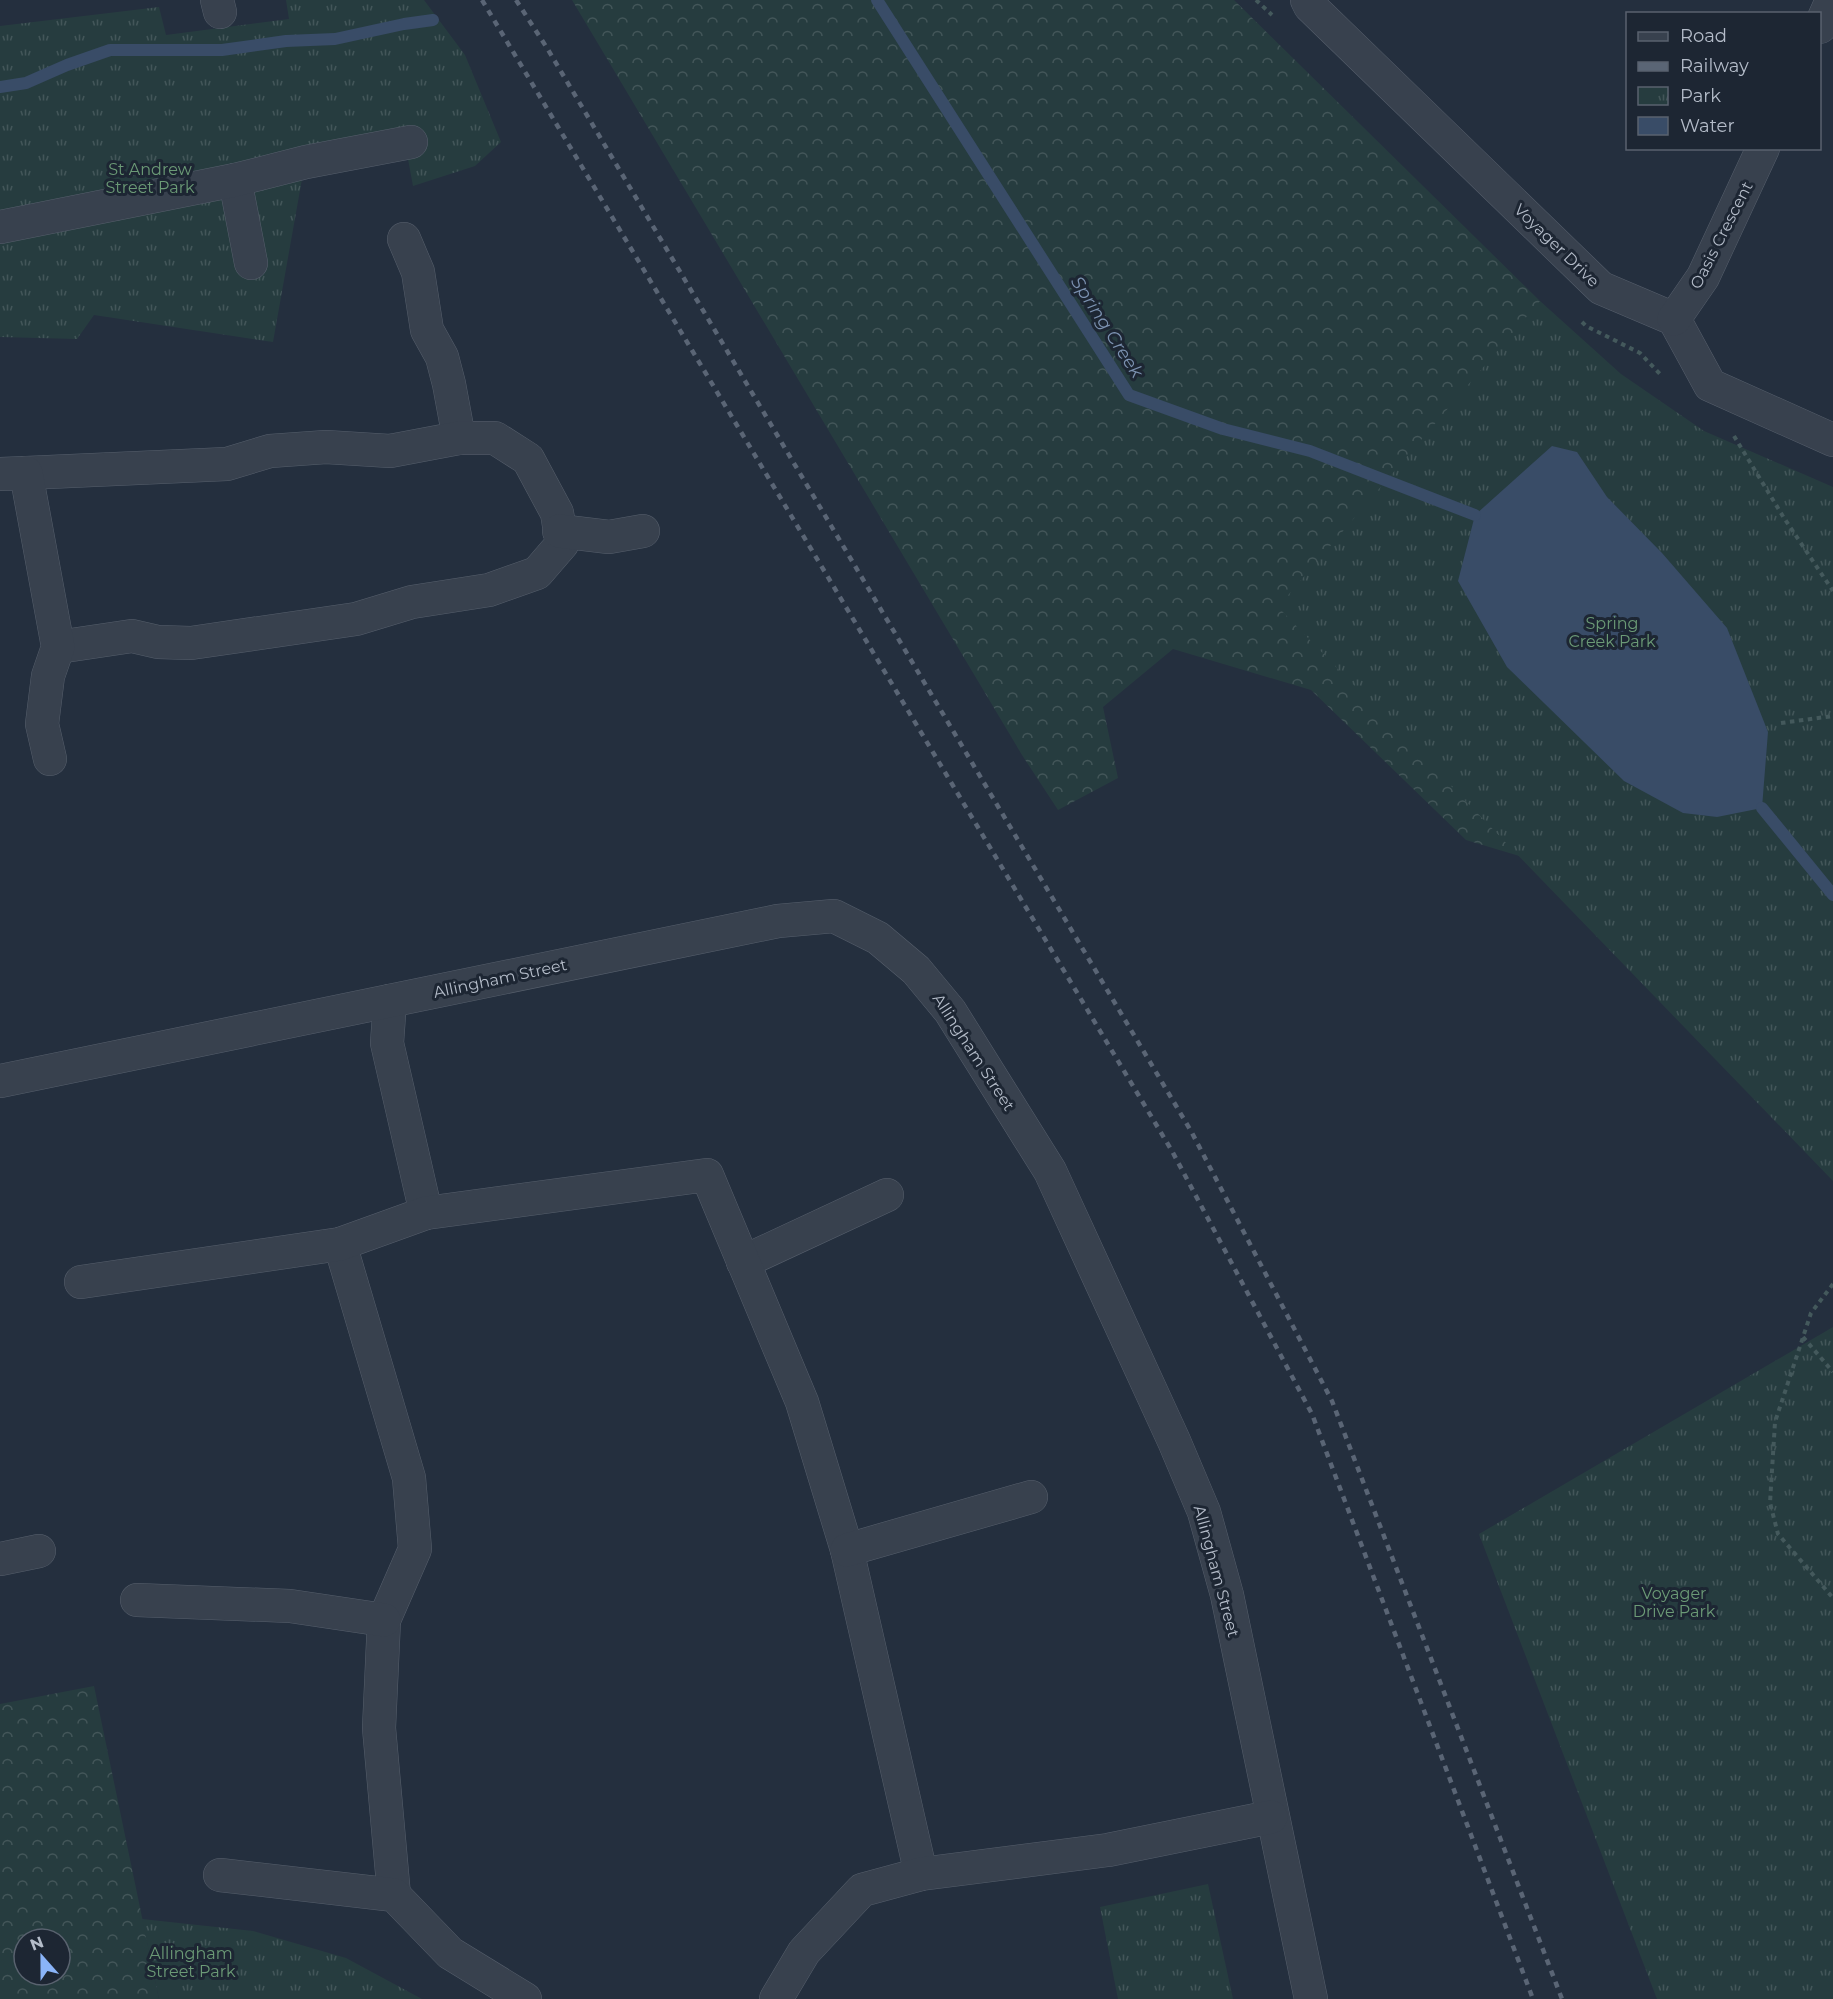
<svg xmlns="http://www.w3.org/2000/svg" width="1833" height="1999" font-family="Montserrat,sans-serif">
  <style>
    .forest { fill: url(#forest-crowns); fill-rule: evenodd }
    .park { fill: url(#park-tufts) }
    .water { fill: #394c67 }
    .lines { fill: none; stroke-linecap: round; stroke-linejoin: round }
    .stream { stroke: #394c67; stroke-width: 12 }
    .minor-casing { stroke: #565f6c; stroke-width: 34 }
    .path { stroke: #44595c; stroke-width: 4; stroke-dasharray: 4.5 4.5; stroke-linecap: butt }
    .minor { stroke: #38414e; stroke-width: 33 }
    .rail { stroke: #5a6575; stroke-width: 4.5; stroke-dasharray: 6 6; stroke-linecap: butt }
    .labels { text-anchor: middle; stroke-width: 6; stroke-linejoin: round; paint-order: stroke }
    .park-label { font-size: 16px; fill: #6b9a76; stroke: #1d2633 }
    .street-label { font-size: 16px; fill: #b4bcc9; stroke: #1d2633 }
    .water-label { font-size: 18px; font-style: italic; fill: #7c92b1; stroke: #1d2633 }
  </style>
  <defs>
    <pattern id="forest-crowns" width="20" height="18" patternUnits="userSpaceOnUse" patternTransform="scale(1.5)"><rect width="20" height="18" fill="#263c3f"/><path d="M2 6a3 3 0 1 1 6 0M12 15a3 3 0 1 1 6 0" fill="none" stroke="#435659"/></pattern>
    <pattern id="park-tufts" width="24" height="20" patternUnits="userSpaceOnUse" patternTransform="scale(1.5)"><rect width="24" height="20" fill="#263c3f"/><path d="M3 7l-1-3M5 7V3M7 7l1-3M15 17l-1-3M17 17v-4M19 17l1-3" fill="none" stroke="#435659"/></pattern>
  </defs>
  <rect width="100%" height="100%" fill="#242f3e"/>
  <g class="forest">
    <polygon points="572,0 1234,0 1540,301 1622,887 1466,840 1311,690 1173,649 1103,707 1118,778 1058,810 1022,755"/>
    <path d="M 94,1686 L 159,1999 L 0,1999 L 0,1704 ZM 24,1939 L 60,1939 L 60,1975 L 24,1975 Z"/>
  </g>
  <g class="park">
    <polygon points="286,0 424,0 465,55 501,142 475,166 413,186 408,159 302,179 273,342 94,315 77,339 0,337 0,26 159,7 166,35 289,19"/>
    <polygon points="1540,301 1621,374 1704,431 1833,487 1833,1181 1278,607"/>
    <polygon points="1833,1327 1833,1999 1657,1999 1479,1534"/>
    <polygon points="1208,1884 1233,1999 1118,1999 1100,1907"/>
    <polygon points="142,1919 253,1931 346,1958 422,1999 159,1999"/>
  </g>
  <polygon class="water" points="1552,446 1577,452 1607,497 1662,553 1727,628 1768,732 1762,808 1717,817 1683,813 1624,781 1507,667 1458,581 1475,515"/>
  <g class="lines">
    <g class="stream">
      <polyline points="877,0 1129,395 1223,429 1310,451 1475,515"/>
      <polyline points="0,87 26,83 67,65 110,50 222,50 286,41 335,39 404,24 433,20"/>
      <polyline points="1762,808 1833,895"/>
    </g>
    <g class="minor-casing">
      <g id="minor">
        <polyline points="217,0 220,12"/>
        <polyline points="1307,0 1310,6 1601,288 1674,319 1710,385 1833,440"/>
        <polyline points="1820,27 1832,0"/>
        <polyline points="235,180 251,263"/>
        <polyline points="0,227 235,180 306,162 411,142"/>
        <polyline points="404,239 418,272 427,330 442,357 449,384 459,438"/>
        <polyline points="1674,319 1703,277 1763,148"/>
        <polyline points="26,473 227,464 270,451 326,447 390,451 459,438 495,438 528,459 557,513 562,544 537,573 489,590 412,602 356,619 191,643 158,642 132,636 58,647"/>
        <polyline points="0,474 26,473 58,647 48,676 42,724 50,759"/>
        <polyline points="559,531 609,537 643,531"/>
        <polyline points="390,1001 387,1043 426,1213"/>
        <polyline points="0,1081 778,921 834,916 878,938 916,970 950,1011 1050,1171 1174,1441 1204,1512 1227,1595 1311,1999"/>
        <polyline points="340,1244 409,1478 415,1549 384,1620 379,1728 394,1895"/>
        <polyline points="743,1262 887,1195"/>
        <polyline points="81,1282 340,1244 426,1213 707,1175 802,1402 847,1550 921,1874"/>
        <polyline points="847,1550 1031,1497"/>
        <polyline points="0,1559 39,1551"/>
        <polyline points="137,1600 290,1606 384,1620"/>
        <polyline points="220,1875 394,1895 450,1953 525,1999"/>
        <polyline points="776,1999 804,1952 862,1890 921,1874 1108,1850 1271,1817"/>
      </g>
    </g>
    <g class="path">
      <polyline points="1256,0 1272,15"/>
      <polyline points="1582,322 1586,326 1640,353 1660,374"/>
      <polyline points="1734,436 1784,518 1833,591"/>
      <polyline points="1781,723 1833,716"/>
      <polyline points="1833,1284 1811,1313 1775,1422 1770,1503 1778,1534 1833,1598"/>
      <polyline points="1803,1337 1833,1372"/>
    </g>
    <use href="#minor" class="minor"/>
    <g class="rail">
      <polyline points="482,0 1172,1151 1312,1414 1533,1999"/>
      <polyline points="516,0 547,48 1191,1131 1332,1401 1562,1999"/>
    </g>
  </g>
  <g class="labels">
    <g class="park-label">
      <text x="150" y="175">St Andrew<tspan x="150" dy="18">Street Park</tspan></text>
      <text x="1612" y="629">Spring<tspan x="1612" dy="18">Creek Park</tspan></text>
      <text x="1674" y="1599">Voyager<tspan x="1674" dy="18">Drive Park</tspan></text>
      <text x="191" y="1959">Allingham<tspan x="191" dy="18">Street Park</tspan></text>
    </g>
    <g class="street-label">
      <text transform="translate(1721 235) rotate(-63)" y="6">Oasis Crescent</text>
      <text transform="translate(1557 245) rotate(44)" y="6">Voyager Drive</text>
      <text transform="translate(500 978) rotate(-12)" y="6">Allingham Street</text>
      <text transform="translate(974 1052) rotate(57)" y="6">Allingham Street</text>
      <text transform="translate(1217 1571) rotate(75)" y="6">Allingham Street</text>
    </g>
    <g class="water-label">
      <text transform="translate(1107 327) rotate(57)" y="6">Spring Creek</text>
    </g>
  </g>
  <rect x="1626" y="12" width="195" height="138" fill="#1d2633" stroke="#59626f" stroke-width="1.5"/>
  <rect x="1638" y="32" width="30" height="9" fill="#38414e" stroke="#59626f" stroke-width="1.5"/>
  <text x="1680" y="42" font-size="18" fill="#b4bcc9">Road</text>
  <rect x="1638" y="62" width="30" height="9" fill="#5a6575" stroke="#59626f" stroke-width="1.5"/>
  <text x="1680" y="72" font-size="18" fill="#b4bcc9">Railway</text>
  <rect x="1638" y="87" width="30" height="18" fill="url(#park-tufts)" stroke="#59626f" stroke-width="1.5"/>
  <text x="1680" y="102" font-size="18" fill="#b4bcc9">Park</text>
  <rect x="1638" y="117" width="30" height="18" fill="#394c67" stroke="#59626f" stroke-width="1.5"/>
  <text x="1680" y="132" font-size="18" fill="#b4bcc9">Water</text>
  <g transform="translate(42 1957) rotate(339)"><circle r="28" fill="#1d2633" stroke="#59626f" stroke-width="1.5"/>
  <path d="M0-4.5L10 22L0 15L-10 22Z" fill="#8ab4f8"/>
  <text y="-9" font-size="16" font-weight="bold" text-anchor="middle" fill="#b4bcc9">N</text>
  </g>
</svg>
